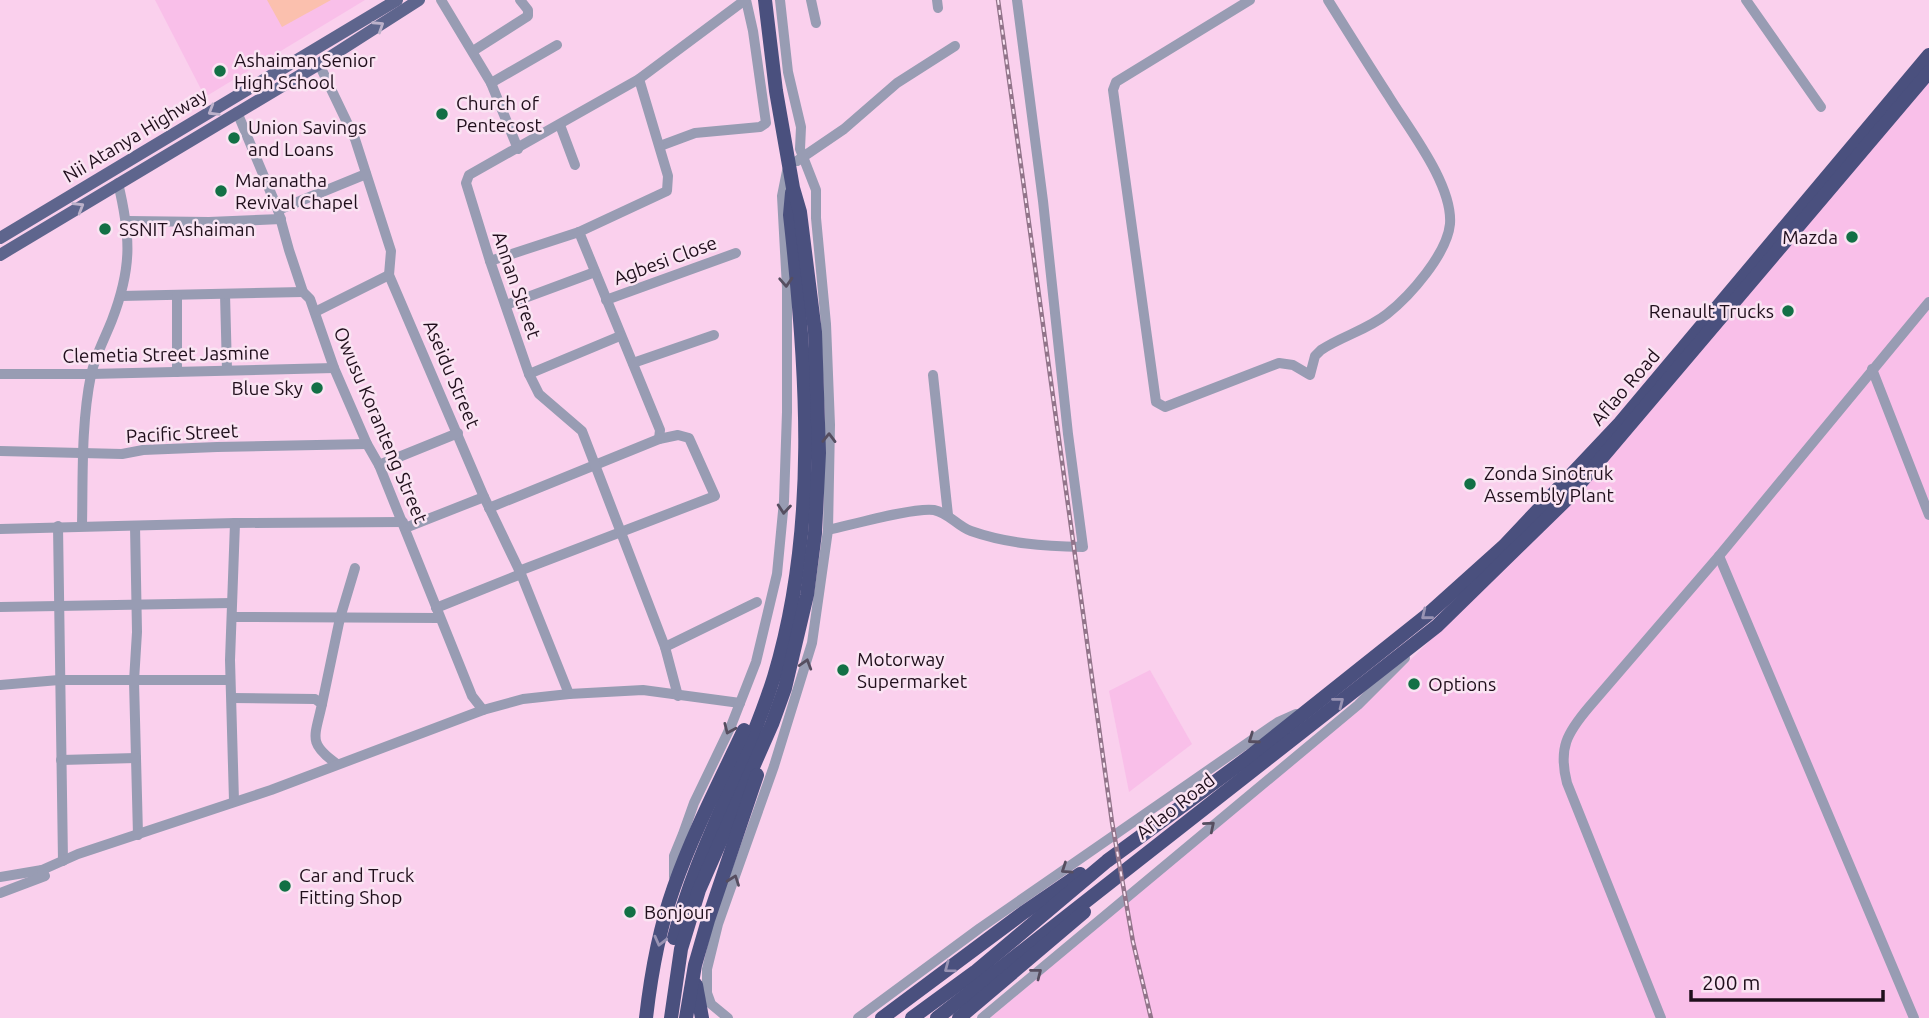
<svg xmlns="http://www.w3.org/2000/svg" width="1929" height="1018" font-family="Ubuntu,sans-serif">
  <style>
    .built { fill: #f9bfe9 }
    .grass { fill: #fbc0ae }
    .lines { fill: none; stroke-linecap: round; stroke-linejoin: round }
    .minor { stroke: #989cb3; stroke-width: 10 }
    .major { stroke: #5e658d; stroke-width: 12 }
    .highway { stroke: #4a507e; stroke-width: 14 }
    .rail-casing { stroke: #92748a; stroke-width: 4.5 }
    .rail { stroke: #fae4f3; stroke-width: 2; stroke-dasharray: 5; stroke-linecap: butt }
    .oneway { stroke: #bcb1ca }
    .oneway2 { stroke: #564e60 }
    .oneway3 { stroke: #9993b3 }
    .poi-dot { fill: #127045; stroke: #fae4f3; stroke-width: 2.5 }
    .labels { text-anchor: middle; stroke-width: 5; stroke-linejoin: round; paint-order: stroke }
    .poi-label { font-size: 19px; fill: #200f1c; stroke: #fae4f3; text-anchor: start }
    .street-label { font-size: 19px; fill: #200f1c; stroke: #fae4f3 }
  </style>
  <rect width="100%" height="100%" fill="#fad0ed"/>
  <g class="built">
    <polygon points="155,0 365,0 205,97"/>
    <polygon points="1929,80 1929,1018 990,1018 1403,667 1521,551 1626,440"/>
    <polygon points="1150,670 1192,744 1129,792 1109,691"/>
  </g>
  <polygon class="grass" points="267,0 331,0 282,27"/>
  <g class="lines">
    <g class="minor">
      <polyline points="441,0 491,83 518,149"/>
      <polyline points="811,0 816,23"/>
      <polyline points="937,0 938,8"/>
      <path d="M 1250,0 L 1116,82 L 1113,90 L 1156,402 L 1165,407 L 1279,363 L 1293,365 L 1310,375 L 1315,356 L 1321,350 C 1342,336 1367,330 1387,314 C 1410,296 1447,254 1450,224 C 1453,184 1408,128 1388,95 C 1368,64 1348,32 1328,0"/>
      <polyline points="1746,0 1821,107"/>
      <polyline points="473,51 528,16 528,10 520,0"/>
      <polyline points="319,64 355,139 391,251 389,275 484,497 521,574 569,694"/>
      <polyline points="491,83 557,45"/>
      <polyline points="237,112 278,210 289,250 303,292 310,299 334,368 367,444 379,465 472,696 483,710"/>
      <polyline points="560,125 575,165"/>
      <polyline points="660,146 695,133 760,127 766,123 753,31 746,0"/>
      <polyline points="797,161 844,129 897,83 955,46"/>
      <polyline points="278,210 366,174"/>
      <polyline points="128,221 209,222 281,219"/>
      <polyline points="579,232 660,430 659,439"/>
      <polyline points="490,261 579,232 667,191 668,176 639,79"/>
      <polyline points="225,294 227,370"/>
      <polyline points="121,296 303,292"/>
      <polyline points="606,300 736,253"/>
      <polyline points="506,305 595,272"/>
      <polyline points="315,312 389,275"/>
      <polyline points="633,363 714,335"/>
      <polyline points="1872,369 1929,515"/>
      <polyline points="177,372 177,296"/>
      <polyline points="0,374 91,374 334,368"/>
      <polyline points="529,374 620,336"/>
      <polyline points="933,375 948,515"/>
      <polyline points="0,451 122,454 143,450 217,447 367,444"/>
      <polyline points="379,465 458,433"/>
      <polyline points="489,508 659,439 678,435 689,438 715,496 519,571"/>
      <polyline points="58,526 63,861"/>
      <path d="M 82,526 C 83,477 81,424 91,375 C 95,356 105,338 112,320 C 132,268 131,237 118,183"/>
      <polyline points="135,526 137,632 134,681 138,835"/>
      <polyline points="405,528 484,497"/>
      <polyline points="0,529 235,523 403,522"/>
      <path d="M 828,530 C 851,525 914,507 934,510 C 949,513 957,526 971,531 C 1008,544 1044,546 1083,547 L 1068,434 L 1043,201 L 1017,0"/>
      <polyline points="1719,556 1914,1018"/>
      <polyline points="0,607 232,603"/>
      <polyline points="436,608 521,574"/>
      <polyline points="232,617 439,618"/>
      <polyline points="665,647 757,602"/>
      <polyline points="0,685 59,680 230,680"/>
      <polyline points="678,696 665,647 582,431 539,394 529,374 490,261 466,183 469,175 639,79 745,0"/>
      <path d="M 232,698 L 315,699 L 322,704 C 315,737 307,743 337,764"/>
      <polyline points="322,704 340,618 355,568"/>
      <polyline points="61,760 136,758"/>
      <polyline points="234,801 230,660 235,523"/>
      <polyline points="0,877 42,870 78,854 271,790 483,710 523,699 569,694 643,690 740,703"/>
      <polyline points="674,877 674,856 683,834 694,803 731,726 756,662 777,574 784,501 787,412 787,288 782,196 787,171"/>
      <polyline points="0,893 45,876 42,870"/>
      <polyline points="728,1018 711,1004 707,993 707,969 718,924 774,766 812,643 828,530 830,425 826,324 816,218 816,190 800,149 801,127 788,72 780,0"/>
      <polyline points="858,1018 980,928 1191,782 1278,722 1296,714"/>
      <polyline points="982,1018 1358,705 1405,658"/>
      <path d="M 1661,1018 L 1567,783 C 1558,748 1567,733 1589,707 L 1719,556 L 1929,302"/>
    </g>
    <g class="major">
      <polyline points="0,238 397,0"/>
      <polyline points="0,255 319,64 419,0"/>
    </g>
    <g class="highway">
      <path d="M 674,938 C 697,847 746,766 774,677 C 819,528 807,367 790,215 L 792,193"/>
      <polyline points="696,985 702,1018"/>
      <path d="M 646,1018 C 651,974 659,929 674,887 C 693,833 720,781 744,730"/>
      <polyline points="671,1018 681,949 699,890 772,724 785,688 807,595 815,533 819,453 815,332 800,212 793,188 776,91 765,0"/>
      <polyline points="686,1018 695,965 708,920 757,775"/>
      <polyline points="882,1018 1023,913 1080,874"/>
      <polyline points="912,1018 975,972 1107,861 1249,757 1426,616 1504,546 1620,423 1929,55"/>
      <polyline points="937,1018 1437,626 1566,500 1929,72"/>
      <polyline points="959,1018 1084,912"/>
    </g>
    <g class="rail-casing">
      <polyline id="rail" points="998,0 1112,822 1133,942 1151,1018"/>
    </g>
    <use href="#rail" class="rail"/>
  </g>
  <defs><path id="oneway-chevron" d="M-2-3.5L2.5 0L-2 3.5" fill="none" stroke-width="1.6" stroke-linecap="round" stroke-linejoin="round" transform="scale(1.75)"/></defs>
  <g class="oneway">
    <use href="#oneway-chevron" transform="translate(379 26) rotate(-33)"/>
    <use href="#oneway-chevron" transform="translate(213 111) rotate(149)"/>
    <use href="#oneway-chevron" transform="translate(79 207) rotate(-31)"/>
  </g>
  <g class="oneway2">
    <use href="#oneway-chevron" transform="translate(786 282) rotate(87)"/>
    <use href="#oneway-chevron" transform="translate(829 438) rotate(-89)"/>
    <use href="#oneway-chevron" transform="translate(784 509) rotate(95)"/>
    <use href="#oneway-chevron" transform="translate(806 664) rotate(-73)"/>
    <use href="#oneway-chevron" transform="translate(729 729) rotate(114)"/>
    <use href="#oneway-chevron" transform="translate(1253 739) rotate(145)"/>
    <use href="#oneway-chevron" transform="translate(1210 826) rotate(-40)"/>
    <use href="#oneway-chevron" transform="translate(1066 869) rotate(146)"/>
    <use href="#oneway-chevron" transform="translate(734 880) rotate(-70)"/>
    <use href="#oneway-chevron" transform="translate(1037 973) rotate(-38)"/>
  </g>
  <g class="oneway3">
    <use href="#oneway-chevron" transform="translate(1426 615) rotate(141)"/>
    <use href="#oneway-chevron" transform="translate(1339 702) rotate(-38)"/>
    <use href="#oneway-chevron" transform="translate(660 941) rotate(104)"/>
    <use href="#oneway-chevron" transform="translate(949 968) rotate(143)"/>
  </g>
  <g class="poi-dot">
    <circle cx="220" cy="71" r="7"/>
    <circle cx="442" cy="114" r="7"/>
    <circle cx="234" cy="138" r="7"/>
    <circle cx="221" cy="191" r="7"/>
    <circle cx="105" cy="229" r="7"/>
    <circle cx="1852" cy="237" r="7"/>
    <circle cx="1788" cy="311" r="7"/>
    <circle cx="317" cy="388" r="7"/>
    <circle cx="1470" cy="484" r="7"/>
    <circle cx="843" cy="670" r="7"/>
    <circle cx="1414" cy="684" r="7"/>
    <circle cx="285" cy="886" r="7"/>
    <circle cx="630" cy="912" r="7"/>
  </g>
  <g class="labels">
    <g class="poi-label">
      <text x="234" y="67">Ashaiman Senior<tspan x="234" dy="22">High School</tspan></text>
      <text x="456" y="110">Church of<tspan x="456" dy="22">Pentecost</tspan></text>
      <text x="248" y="134">Union Savings<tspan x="248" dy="22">and Loans</tspan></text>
      <text x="235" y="187">Maranatha<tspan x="235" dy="22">Revival Chapel</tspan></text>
      <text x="119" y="236">SSNIT Ashaiman</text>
      <text x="1838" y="244" text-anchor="end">Mazda</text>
      <text x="1774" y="318" text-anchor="end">Renault Trucks</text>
      <text x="303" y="395" text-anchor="end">Blue Sky</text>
      <text x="1484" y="480">Zonda Sinotruk<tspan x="1484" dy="22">Assembly Plant</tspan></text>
      <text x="857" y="666">Motorway<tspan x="857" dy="22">Supermarket</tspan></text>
      <text x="1428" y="691">Options</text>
      <text x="299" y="882">Car and Truck<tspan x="299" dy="22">Fitting Shop</tspan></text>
      <text x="644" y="919">Bonjour</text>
    </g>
    <g class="street-label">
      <text transform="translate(135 135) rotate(-31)" y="7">Nii Atanya Highway</text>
      <text transform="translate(665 260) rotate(-20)" y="7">Agbesi Close</text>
      <text transform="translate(517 285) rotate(71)" y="7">Annan Street</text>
      <text transform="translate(166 354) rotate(-1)" y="7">Clemetia Street Jasmine</text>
      <text transform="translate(452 374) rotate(67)" y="7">Aseidu Street</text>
      <text transform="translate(1625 387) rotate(-49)" y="7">Aflao Road</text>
      <text transform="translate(381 425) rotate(67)" y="7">Owusu Koranteng Street</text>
      <text transform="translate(182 433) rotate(-3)" y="7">Pacific Street</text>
      <text transform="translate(1175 806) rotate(-38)" y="7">Aflao Road</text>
    </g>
  </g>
  <path d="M1691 990v10h192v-10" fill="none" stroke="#200f1c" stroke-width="3.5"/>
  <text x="1702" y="990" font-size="21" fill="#200f1c" stroke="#fae4f3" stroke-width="5" paint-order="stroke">200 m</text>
</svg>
